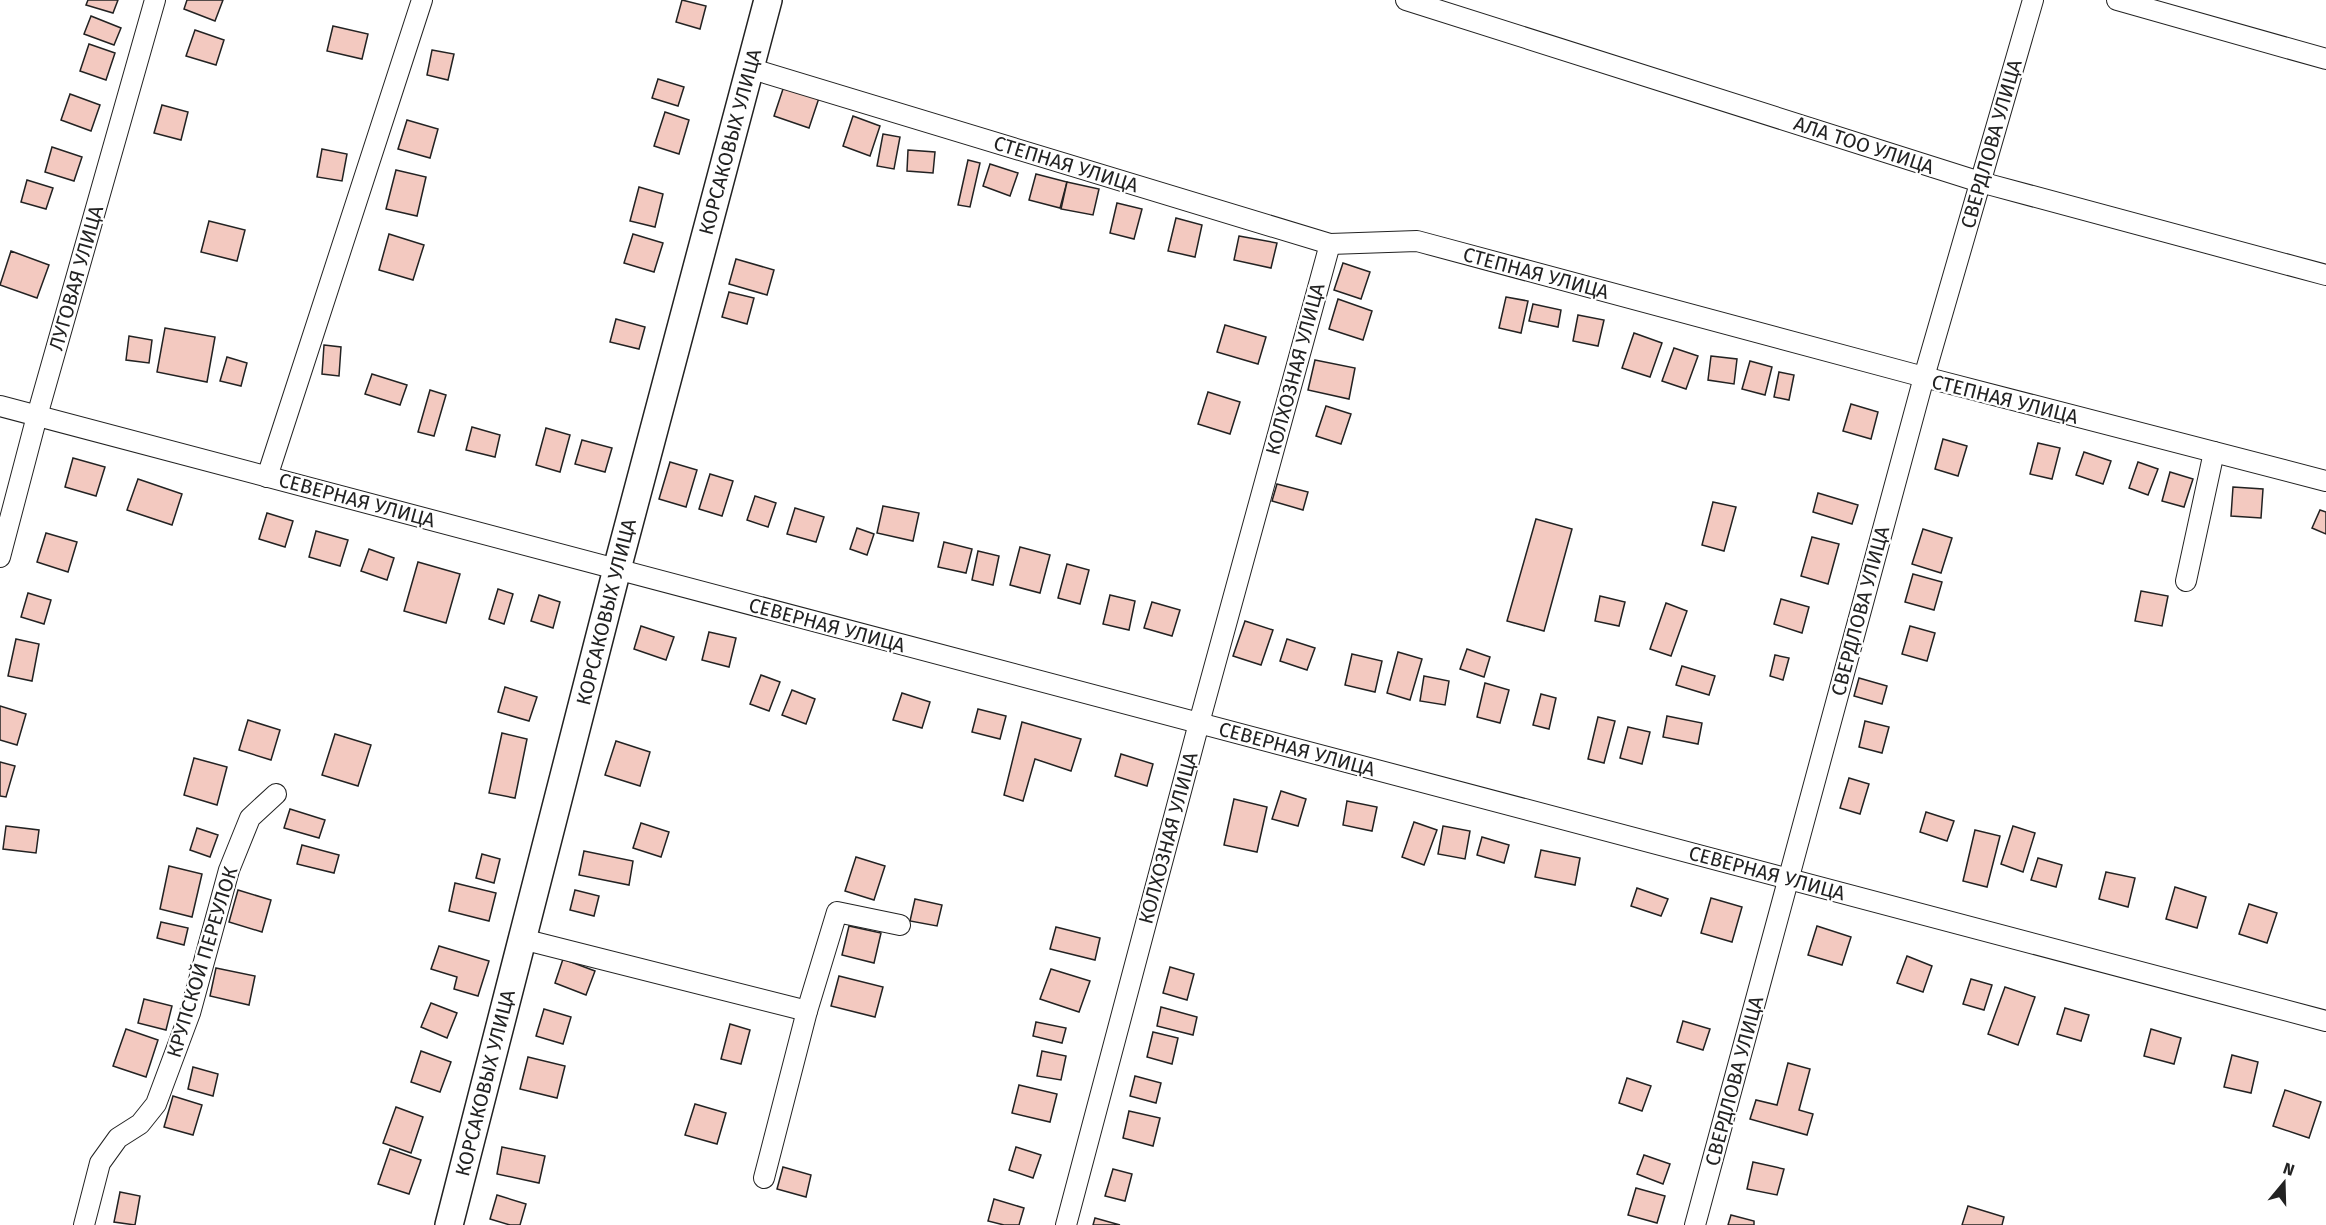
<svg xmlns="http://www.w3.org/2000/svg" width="2326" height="1225" font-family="'Fira Sans',sans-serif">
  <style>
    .building { fill: #f3c9c0; stroke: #222; stroke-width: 1.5 }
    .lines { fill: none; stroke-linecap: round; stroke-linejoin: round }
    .street-casing { stroke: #222; stroke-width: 22 }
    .secondary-casing { stroke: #222; stroke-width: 30 }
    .street { stroke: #fff; stroke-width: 20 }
    .secondary { stroke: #fff; stroke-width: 27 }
    .labels { text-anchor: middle; stroke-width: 4.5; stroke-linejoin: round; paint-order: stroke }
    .street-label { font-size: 20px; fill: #222; stroke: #fff }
  </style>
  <rect width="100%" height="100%" fill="#fff"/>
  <g class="building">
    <polygon points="88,0 118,0 113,13 86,5"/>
    <polygon points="187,0 223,0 215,21 184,9"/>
    <polygon points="682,0 706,6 700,29 676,22"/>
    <polygon points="91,16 121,28 114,45 84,34"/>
    <polygon points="333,26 368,34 362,59 327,51"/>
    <polygon points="195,30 224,40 216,65 186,56"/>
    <polygon points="89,44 115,53 106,80 80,71"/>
    <polygon points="432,50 454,54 448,80 427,75"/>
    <polygon points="658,79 684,87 678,106 652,98"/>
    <polygon points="784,86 819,98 809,128 774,116"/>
    <polygon points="70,94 100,105 91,131 61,120"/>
    <polygon points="162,105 188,112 181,140 154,133"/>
    <polygon points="665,112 689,120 679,154 654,146"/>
    <polygon points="853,116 880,126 870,156 843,146"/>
    <polygon points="407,120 438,129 430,158 398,149"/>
    <polygon points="883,134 900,137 894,169 877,166"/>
    <polygon points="52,147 82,157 74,181 45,172"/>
    <polygon points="322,149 347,154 342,181 317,177"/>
    <polygon points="908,150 935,152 933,173 907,171"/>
    <polygon points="968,160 980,163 970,207 958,205"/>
    <polygon points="990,164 1018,173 1010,196 983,186"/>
    <polygon points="396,170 426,177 417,216 386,209"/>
    <polygon points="1036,174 1067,182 1060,208 1029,200"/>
    <polygon points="27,180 53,188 46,209 21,202"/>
    <polygon points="1067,182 1099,189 1093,215 1061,209"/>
    <polygon points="639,187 663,194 655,227 630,221"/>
    <polygon points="1117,203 1142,209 1134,239 1110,233"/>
    <polygon points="1176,218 1202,225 1195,257 1168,251"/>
    <polygon points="209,221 245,230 237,261 201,252"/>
    <polygon points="389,234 424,245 413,280 379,270"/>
    <polygon points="633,234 663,243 654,272 624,263"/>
    <polygon points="1239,236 1277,243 1271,268 1234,260"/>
    <polygon points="11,251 49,265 37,298 0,285"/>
    <polygon points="736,259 774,270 767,295 729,284"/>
    <polygon points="1343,263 1370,272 1361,299 1334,290"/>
    <polygon points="729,292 754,298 747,324 722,317"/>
    <polygon points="1506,297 1528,301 1521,333 1499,328"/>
    <polygon points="1338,299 1372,311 1363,340 1329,329"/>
    <polygon points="1533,304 1561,310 1558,327 1529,321"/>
    <polygon points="1578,315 1604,320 1598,346 1573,341"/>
    <polygon points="616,319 645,327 639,349 610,342"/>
    <polygon points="1225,325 1266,337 1258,364 1217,352"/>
    <polygon points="165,328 215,337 207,382 157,372"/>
    <polygon points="1634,333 1662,343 1650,377 1622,368"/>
    <polygon points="129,336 152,340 149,363 126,360"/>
    <polygon points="324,345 341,347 339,376 322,374"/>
    <polygon points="1674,348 1698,356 1686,389 1662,381"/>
    <polygon points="1711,356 1737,359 1734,384 1708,380"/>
    <polygon points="227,357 247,363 241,386 220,381"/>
    <polygon points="1315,360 1355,368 1349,399 1308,390"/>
    <polygon points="1750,361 1772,367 1765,395 1742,389"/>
    <polygon points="1779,372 1794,375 1789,400 1774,397"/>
    <polygon points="372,374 407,385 400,405 365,394"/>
    <polygon points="430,390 446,395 434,436 418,432"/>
    <polygon points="1208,392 1240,402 1230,434 1198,424"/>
    <polygon points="1851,404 1878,412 1871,439 1843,431"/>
    <polygon points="1326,406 1351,414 1341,444 1316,436"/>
    <polygon points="472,427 500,435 495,457 466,450"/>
    <polygon points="546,428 570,435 560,472 536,465"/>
    <polygon points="1943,439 1967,446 1958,476 1935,469"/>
    <polygon points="582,440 612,448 605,472 575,464"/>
    <polygon points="2038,443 2060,448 2052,479 2030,474"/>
    <polygon points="2084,452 2111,461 2103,484 2076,475"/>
    <polygon points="73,458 105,467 96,496 65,487"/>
    <polygon points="670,462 697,470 686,507 659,499"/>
    <polygon points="2138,462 2158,469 2148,495 2129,488"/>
    <polygon points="2170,472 2193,479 2184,507 2162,501"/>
    <polygon points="710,474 733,481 722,516 699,509"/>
    <polygon points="138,479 182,494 172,525 127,510"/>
    <polygon points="1277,484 1308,492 1303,510 1272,501"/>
    <polygon points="2233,487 2263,489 2261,518 2231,516"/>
    <polygon points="1818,493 1858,505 1852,524 1813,512"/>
    <polygon points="755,496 776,503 768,527 747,520"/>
    <polygon points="1713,502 1736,507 1724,551 1702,545"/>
    <polygon points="883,506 919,513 913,541 877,533"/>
    <polygon points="795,508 824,517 816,542 787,534"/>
    <polygon points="2320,510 2326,512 2326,534 2312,528"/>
    <polygon points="267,513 293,521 285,547 259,539"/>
    <polygon points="1536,519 1572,529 1544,631 1507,621"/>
    <polygon points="857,528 874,534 867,555 850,549"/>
    <polygon points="1923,529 1952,538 1941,573 1912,564"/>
    <polygon points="316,531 348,540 340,566 309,557"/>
    <polygon points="46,533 77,542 68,572 37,562"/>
    <polygon points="1812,537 1839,544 1828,584 1801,576"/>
    <polygon points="944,542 972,549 966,573 938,567"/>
    <polygon points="1020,547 1050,555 1040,593 1010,585"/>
    <polygon points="369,549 394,558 387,580 361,571"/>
    <polygon points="978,551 999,556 993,585 972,580"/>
    <polygon points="418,562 460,574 446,623 404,611"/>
    <polygon points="1067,564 1089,570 1080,604 1058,598"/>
    <polygon points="1913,574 1942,582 1934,610 1905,602"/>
    <polygon points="498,589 513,594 504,624 489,619"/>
    <polygon points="2141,591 2168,596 2162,626 2135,621"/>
    <polygon points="28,593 51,600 44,624 21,617"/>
    <polygon points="539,595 560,602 553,628 531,621"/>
    <polygon points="1110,595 1135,601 1129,630 1103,624"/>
    <polygon points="1600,596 1625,602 1619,626 1595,621"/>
    <polygon points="1781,599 1809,607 1802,633 1774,624"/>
    <polygon points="1152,602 1180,610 1172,636 1144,628"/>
    <polygon points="1666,603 1687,611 1671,656 1650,649"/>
    <polygon points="1245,621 1273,630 1261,665 1233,656"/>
    <polygon points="641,626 674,637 666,660 634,649"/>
    <polygon points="1910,626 1935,633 1927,661 1902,654"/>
    <polygon points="709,632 736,638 729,667 702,660"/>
    <polygon points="16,639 39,644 32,681 8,676"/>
    <polygon points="1287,639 1315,648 1307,670 1280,661"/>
    <polygon points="1467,649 1490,657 1484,677 1460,669"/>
    <polygon points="1398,652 1422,659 1410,700 1387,693"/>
    <polygon points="1352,654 1382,661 1375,692 1345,685"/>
    <polygon points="1775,655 1789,658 1783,680 1770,676"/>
    <polygon points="1682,666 1715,676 1709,695 1676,685"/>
    <polygon points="761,675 780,682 769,711 750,704"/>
    <polygon points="1424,676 1449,681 1445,705 1420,701"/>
    <polygon points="1859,678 1887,686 1882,704 1854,696"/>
    <polygon points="1485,683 1509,690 1500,723 1477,717"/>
    <polygon points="505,687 537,697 529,721 498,712"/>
    <polygon points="792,690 815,699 806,724 782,715"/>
    <polygon points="902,693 930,702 922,728 893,720"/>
    <polygon points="1541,694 1556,698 1549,729 1533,725"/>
    <polygon points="0,706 26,714 17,745 0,740"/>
    <polygon points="978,709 1006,716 1000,739 972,732"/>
    <polygon points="1667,716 1702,723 1698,744 1663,737"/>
    <polygon points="1598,717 1615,721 1604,763 1588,759"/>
    <polygon points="248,720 280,730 271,760 239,750"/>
    <polygon points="1865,721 1889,727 1882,753 1859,747"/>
    <polygon points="1022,722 1081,739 1071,771 1035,759 1023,801 1004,795"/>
    <polygon points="1628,727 1650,732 1642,764 1620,758"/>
    <polygon points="502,733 527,739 515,798 489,793"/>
    <polygon points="335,734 371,745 358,786 322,775"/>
    <polygon points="616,741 650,752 640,786 605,775"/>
    <polygon points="1121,754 1153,764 1147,786 1115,776"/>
    <polygon points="194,758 227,767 217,805 184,795"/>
    <polygon points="0,762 15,766 6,797 0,796"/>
    <polygon points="1849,778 1869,784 1860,814 1840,808"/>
    <polygon points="1281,791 1306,799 1298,826 1272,819"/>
    <polygon points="1234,799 1267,807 1257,852 1224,845"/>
    <polygon points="1347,801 1377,807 1372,831 1343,825"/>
    <polygon points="290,809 325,820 319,838 284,828"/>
    <polygon points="1926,812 1954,821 1947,841 1920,832"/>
    <polygon points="1414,822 1437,830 1424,865 1402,857"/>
    <polygon points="641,823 669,832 661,857 633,848"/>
    <polygon points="6,826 39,830 36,853 3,849"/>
    <polygon points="1443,826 1470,831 1465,859 1438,854"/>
    <polygon points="2013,826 2035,833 2023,872 2001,864"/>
    <polygon points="197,828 218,835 210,857 190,850"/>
    <polygon points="1975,830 2000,836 1987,887 1963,881"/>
    <polygon points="1482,837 1509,845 1504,863 1477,855"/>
    <polygon points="302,845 339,855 334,873 297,864"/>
    <polygon points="1541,850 1580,858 1575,885 1535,877"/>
    <polygon points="584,851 633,861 629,885 579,875"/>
    <polygon points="482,854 500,859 494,883 476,878"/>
    <polygon points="856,857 885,866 874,900 845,891"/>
    <polygon points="2038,858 2062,865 2056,887 2031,880"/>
    <polygon points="169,866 202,874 192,917 160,909"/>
    <polygon points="2106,872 2135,878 2128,907 2099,899"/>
    <polygon points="455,883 496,893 489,921 449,911"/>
    <polygon points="2175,887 2206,897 2197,928 2166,919"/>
    <polygon points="1637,888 1668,899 1661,916 1631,906"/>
    <polygon points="238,890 271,900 262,932 229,922"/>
    <polygon points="575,890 599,896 594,916 570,910"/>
    <polygon points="1711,898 1742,907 1732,942 1701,933"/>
    <polygon points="915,899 942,905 937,926 910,921"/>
    <polygon points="2249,904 2277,913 2267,943 2239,934"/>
    <polygon points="161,922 188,928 184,945 157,938"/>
    <polygon points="849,926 881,933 874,963 842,955"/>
    <polygon points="1817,926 1851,937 1842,965 1808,955"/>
    <polygon points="1056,927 1100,938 1095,960 1050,949"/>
    <polygon points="439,946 489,961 478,996 454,989 457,977 431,969"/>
    <polygon points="1907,956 1932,966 1923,992 1897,983"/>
    <polygon points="563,959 595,971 586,995 555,983"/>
    <polygon points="1170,967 1194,974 1187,1000 1163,993"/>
    <polygon points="216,968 255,976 249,1005 210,996"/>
    <polygon points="1051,969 1090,981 1079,1012 1040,999"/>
    <polygon points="839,976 883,987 875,1017 831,1006"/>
    <polygon points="1971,979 1992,985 1984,1010 1963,1004"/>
    <polygon points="2005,987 2035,997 2018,1045 1988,1034"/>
    <polygon points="144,999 172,1006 166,1030 138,1023"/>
    <polygon points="431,1003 457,1013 447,1038 421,1027"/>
    <polygon points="1161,1007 1197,1017 1193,1035 1157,1026"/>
    <polygon points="2065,1008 2089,1015 2081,1041 2057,1034"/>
    <polygon points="544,1009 571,1017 563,1044 536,1036"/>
    <polygon points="1683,1021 1710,1029 1703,1050 1677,1042"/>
    <polygon points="1036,1022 1066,1028 1062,1043 1033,1036"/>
    <polygon points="730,1024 750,1030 741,1064 721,1059"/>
    <polygon points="126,1029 158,1040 146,1077 113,1066"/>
    <polygon points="2151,1029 2181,1038 2174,1064 2144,1056"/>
    <polygon points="1153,1032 1178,1038 1172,1064 1147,1057"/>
    <polygon points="421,1051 451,1062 440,1092 411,1082"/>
    <polygon points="1042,1051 1066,1056 1061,1080 1037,1076"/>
    <polygon points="2232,1055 2258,1062 2251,1093 2224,1087"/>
    <polygon points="528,1057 565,1066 557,1098 520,1089"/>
    <polygon points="1788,1063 1810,1069 1799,1110 1813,1114 1807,1135 1750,1119 1756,1100 1777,1105"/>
    <polygon points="193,1067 218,1074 213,1096 188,1089"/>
    <polygon points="1135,1076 1161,1083 1156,1103 1130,1096"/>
    <polygon points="1627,1078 1651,1086 1642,1111 1619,1103"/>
    <polygon points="1019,1085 1057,1094 1050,1122 1012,1113"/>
    <polygon points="2285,1090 2321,1102 2309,1138 2273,1126"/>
    <polygon points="173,1096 202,1105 193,1135 164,1127"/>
    <polygon points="695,1104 726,1113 717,1144 685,1135"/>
    <polygon points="396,1107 423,1117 411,1153 383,1143"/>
    <polygon points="1129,1111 1160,1118 1153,1146 1123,1138"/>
    <polygon points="502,1147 545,1156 539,1183 497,1174"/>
    <polygon points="1016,1147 1041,1155 1033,1178 1009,1170"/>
    <polygon points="390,1149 421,1160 409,1194 378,1184"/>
    <polygon points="1644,1155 1670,1164 1663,1184 1637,1174"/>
    <polygon points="1753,1162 1784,1169 1777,1195 1747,1189"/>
    <polygon points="783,1167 811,1175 806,1197 777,1189"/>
    <polygon points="1113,1169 1132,1174 1125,1201 1105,1196"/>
    <polygon points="1636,1188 1665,1196 1657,1223 1628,1215"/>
    <polygon points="120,1192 140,1196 135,1225 114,1222"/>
    <polygon points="497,1195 526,1204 520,1225 510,1225 490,1219"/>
    <polygon points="994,1199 1024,1208 1019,1225 1004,1225 988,1221"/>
    <polygon points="1968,1206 2004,1217 2002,1225 1962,1225"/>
    <polygon points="1731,1215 1754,1221 1754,1225 1728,1225"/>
    <polygon points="1095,1218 1120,1225 1093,1225"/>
  </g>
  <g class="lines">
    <g class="street-casing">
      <g id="street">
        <polyline points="1406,0 1980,182 2326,275"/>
        <polyline points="2117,0 2326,59"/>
        <polyline points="749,68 1330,244 1417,241 1924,377 2326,481"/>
        <polyline points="0,406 2326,1021"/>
        <polyline points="267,477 422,0"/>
        <polyline points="0,557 37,416 155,0"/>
        <polyline points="2186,581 2214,452"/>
        <polyline points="522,939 807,1011"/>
        <polyline points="764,1178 807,1011 837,912 900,925"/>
        <polyline points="84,1225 100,1163 118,1138 140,1124 156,1104 190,1013 229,870 250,818 276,794"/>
        <polyline points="1066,1225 1199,723 1330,244"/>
        <polyline points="1695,1225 1924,377 2033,0"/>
      </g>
    </g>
    <g class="secondary-casing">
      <polyline id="secondary" points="449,1225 617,569 768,0"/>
    </g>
    <use href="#street" class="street"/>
    <use href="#secondary" class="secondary"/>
  </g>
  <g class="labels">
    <g class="street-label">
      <text transform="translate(730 142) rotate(-75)" y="7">КОРСАКОВЫХ УЛИЦА</text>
      <text transform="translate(1991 144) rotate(-74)" y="7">СВЕРДЛОВА УЛИЦА</text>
      <text transform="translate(1864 145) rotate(18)" y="7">АЛА ТОО УЛИЦА</text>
      <text transform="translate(1066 164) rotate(17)" y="7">СТЕПНАЯ УЛИЦА</text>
      <text transform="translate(1536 273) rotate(15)" y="7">СТЕПНАЯ УЛИЦА</text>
      <text transform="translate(76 278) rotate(-74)" y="7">ЛУГОВАЯ УЛИЦА</text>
      <text transform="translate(1295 369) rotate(-75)" y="7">КОЛХОЗНАЯ УЛИЦА</text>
      <text transform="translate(2005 399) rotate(14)" y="7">СТЕПНАЯ УЛИЦА</text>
      <text transform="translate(357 500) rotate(15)" y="7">СЕВЕРНАЯ УЛИЦА</text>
      <text transform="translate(1860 611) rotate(-75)" y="7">СВЕРДЛОВА УЛИЦА</text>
      <text transform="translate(606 612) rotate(-76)" y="7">КОРСАКОВЫХ УЛИЦА</text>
      <text transform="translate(827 625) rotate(15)" y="7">СЕВЕРНАЯ УЛИЦА</text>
      <text transform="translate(1297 749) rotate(15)" y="7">СЕВЕРНАЯ УЛИЦА</text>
      <text transform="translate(1168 838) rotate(-75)" y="7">КОЛХОЗНАЯ УЛИЦА</text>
      <text transform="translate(1767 873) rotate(15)" y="7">СЕВЕРНАЯ УЛИЦА</text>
      <text transform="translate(202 962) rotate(-73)" y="7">КРУПСКОЙ ПЕРЕУЛОК</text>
      <text transform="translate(1734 1081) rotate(-75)" y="7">СВЕРДЛОВА УЛИЦА</text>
      <text transform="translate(485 1083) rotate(-76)" y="7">КОРСАКОВЫХ УЛИЦА</text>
    </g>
  </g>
  <g transform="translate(2284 1183) rotate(19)" stroke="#ffffff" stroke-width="4.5" paint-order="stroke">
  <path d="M0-4.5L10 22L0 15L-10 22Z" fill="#222222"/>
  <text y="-9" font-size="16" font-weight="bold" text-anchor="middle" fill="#222222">N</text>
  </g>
</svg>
